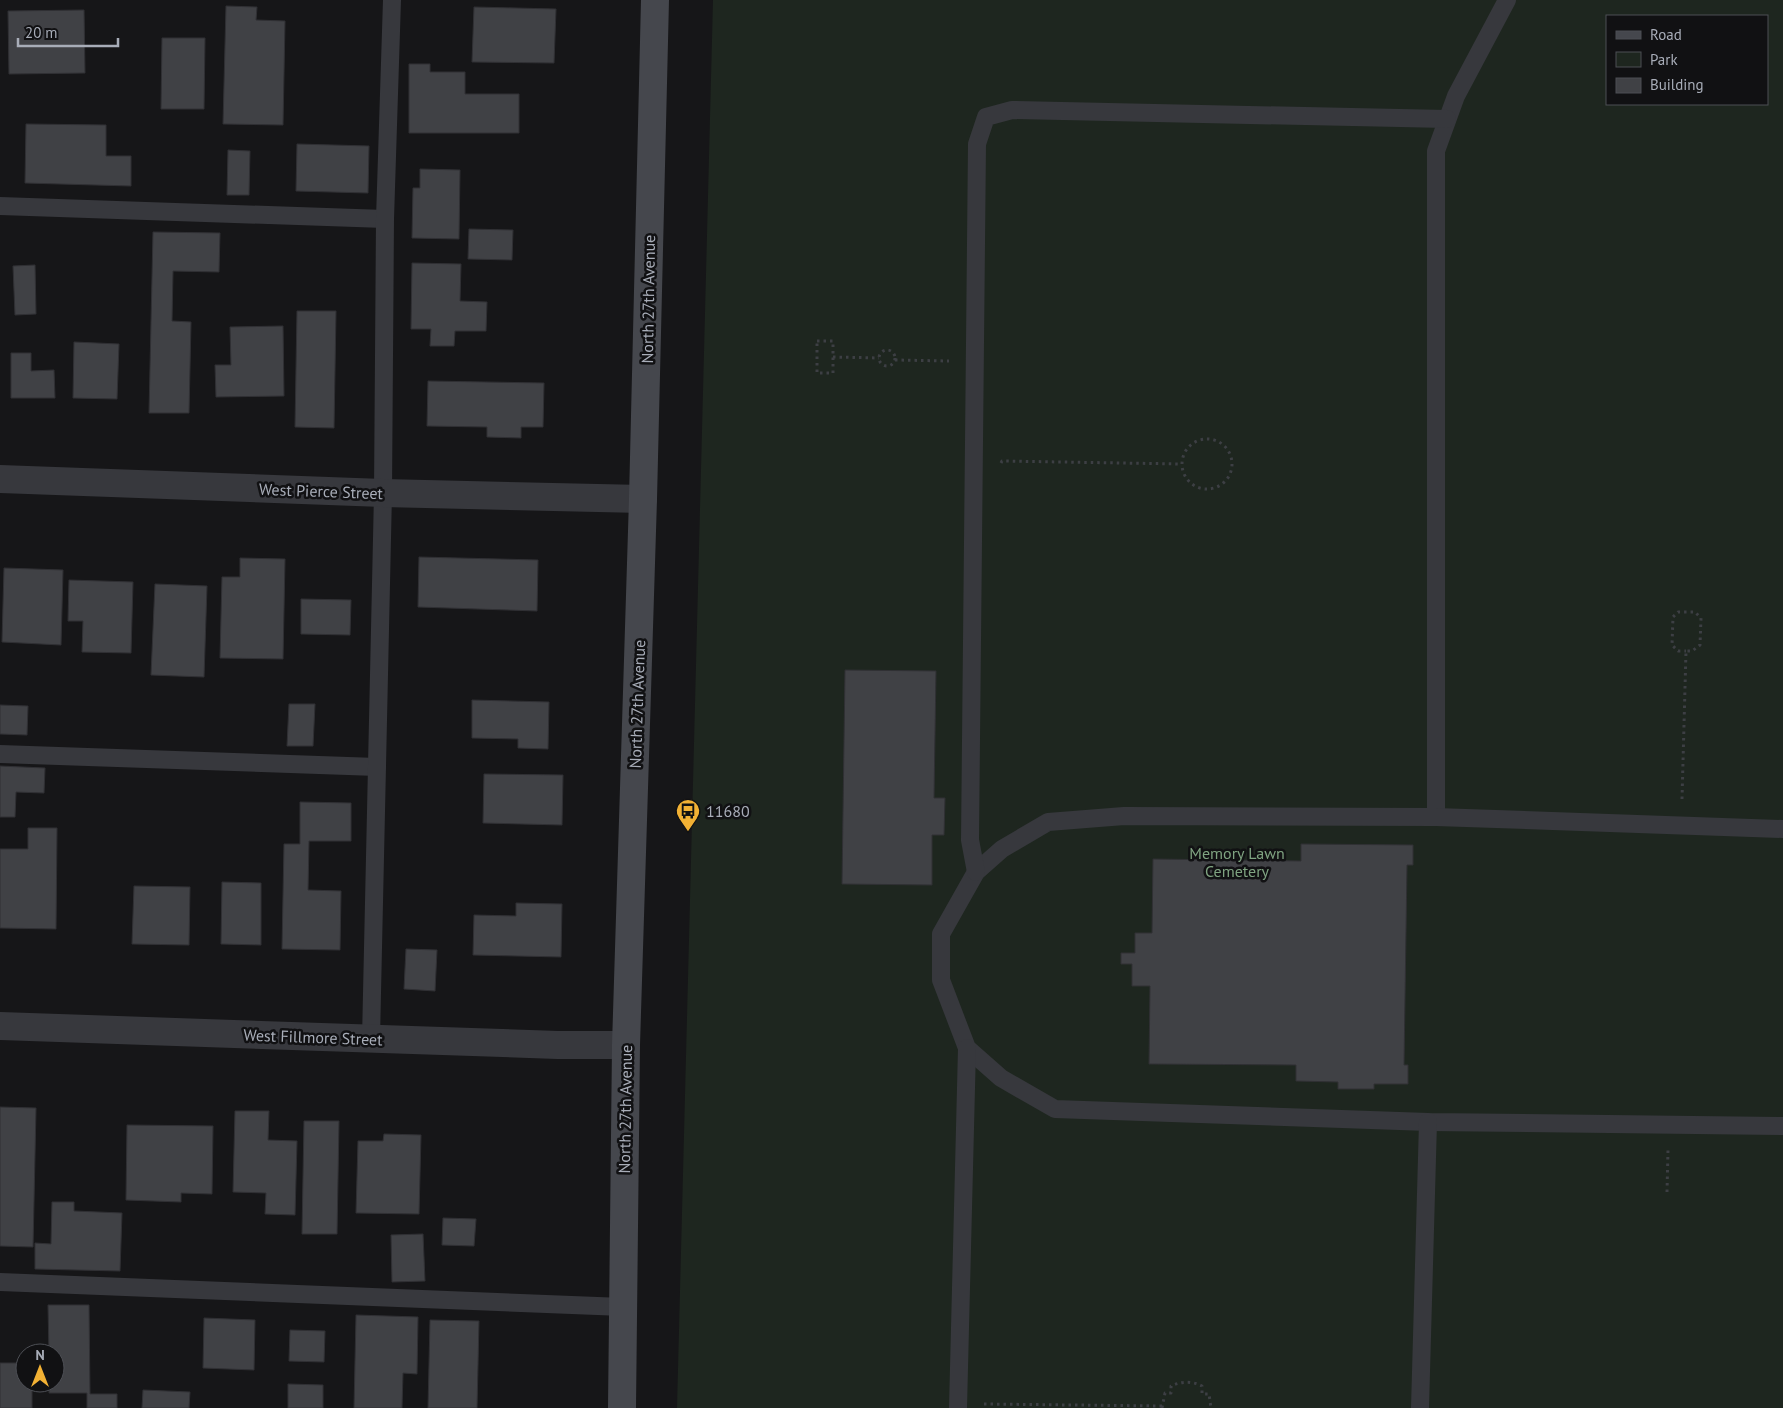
<svg xmlns="http://www.w3.org/2000/svg" width="1783" height="1408" font-family="'PT Sans',sans-serif">
  <style>
    .green { fill: #1e261f; fill-rule: evenodd }
    .building { fill: #404145; stroke: #303034 }
    .lines { fill: none; stroke-linecap: round; stroke-linejoin: round }
    .path { stroke: #3d3f44; stroke-width: 3; stroke-dasharray: 2.5 4; stroke-linecap: butt }
    .service { stroke: #37383d; stroke-width: 18 }
    .minor { stroke: #37383d; stroke-width: 28 }
    .secondary { stroke: #45474d; stroke-width: 28 }
    .labels { text-anchor: middle; stroke-width: 5; stroke-linejoin: round; paint-order: stroke }
    .street-label { font-size: 16px; fill: #a8adb8; stroke: #111113 }
    .poi-label { font-size: 16px; fill: #a8adb8; stroke: #111113; text-anchor: start }
    .park-label { font-size: 16px; fill: #7fa381; stroke: #111113 }
  </style>
  <rect width="100%" height="100%" fill="#161618"/>
  <path class="green" d="M 713,0 L 1783,0 L 1783,1408 L 677,1408 ZM 1607,16 L 1767,16 L 1767,104 L 1607,104 Z"/>
  <g class="building">
    <polygon points="226,6 257,7 256,20 285,21 283,125 223,124"/>
    <polygon points="474,7 556,9 554,63 472,62"/>
    <polygon points="84,10 85,73 9,74 8,11"/>
    <polygon points="162,38 205,38 204,109 161,109"/>
    <polygon points="409,64 430,64 430,72 465,72 465,94 519,94 519,133 409,133"/>
    <polygon points="26,124 106,125 106,156 131,156 131,186 25,183"/>
    <polygon points="297,144 369,146 368,193 296,191"/>
    <polygon points="228,150 250,151 249,195 227,195"/>
    <polygon points="420,169 460,170 459,239 412,238 413,188 420,188"/>
    <polygon points="469,229 513,230 512,260 468,259"/>
    <polygon points="153,232 220,233 219,272 173,271 172,321 191,322 189,413 149,413"/>
    <polygon points="412,263 461,264 460,301 487,302 486,331 455,331 454,346 430,346 431,329 411,329"/>
    <polygon points="35,265 36,314 15,315 13,266"/>
    <polygon points="297,311 336,311 334,428 295,427"/>
    <polygon points="283,326 284,396 216,397 215,365 231,365 230,327"/>
    <polygon points="74,342 119,344 117,399 73,398"/>
    <polygon points="11,353 31,353 31,371 54,370 55,398 11,398"/>
    <polygon points="428,381 544,383 543,427 521,427 521,438 487,437 487,427 427,426"/>
    <polygon points="419,557 538,560 537,611 418,607"/>
    <polygon points="240,558 285,559 283,659 220,658 222,577 240,577"/>
    <polygon points="4,568 63,570 61,645 2,642"/>
    <polygon points="69,580 133,582 131,653 82,652 83,621 68,621"/>
    <polygon points="155,584 207,586 204,677 151,675"/>
    <polygon points="301,599 351,600 350,635 301,634"/>
    <polygon points="845,670 936,671 934,798 945,798 944,835 932,835 932,885 842,884"/>
    <polygon points="472,700 549,702 548,749 518,748 518,739 472,738"/>
    <polygon points="289,704 315,704 313,746 287,746"/>
    <polygon points="0,705 28,706 27,735 0,734"/>
    <polygon points="0,766 45,768 44,793 16,792 15,817 0,817"/>
    <polygon points="484,774 563,775 562,825 483,823"/>
    <polygon points="300,802 351,803 351,841 309,841 308,890 341,891 340,950 282,949 284,844 300,844"/>
    <polygon points="28,828 57,828 56,929 0,928 0,849 28,849"/>
    <polygon points="1301,844 1413,845 1413,865 1407,865 1404,1065 1408,1065 1408,1084 1374,1084 1374,1089 1338,1089 1338,1082 1296,1081 1296,1065 1149,1064 1150,986 1132,986 1132,964 1121,964 1121,953 1135,953 1135,933 1152,933 1153,859 1301,861"/>
    <polygon points="222,882 261,883 261,945 221,944"/>
    <polygon points="134,886 190,887 189,945 132,944"/>
    <polygon points="516,903 562,904 561,957 473,955 474,915 516,916"/>
    <polygon points="406,949 437,950 435,991 404,989"/>
    <polygon points="0,1107 36,1108 33,1247 0,1246"/>
    <polygon points="235,1111 269,1111 268,1140 297,1141 295,1215 265,1214 266,1193 233,1192"/>
    <polygon points="304,1121 339,1121 337,1234 302,1234"/>
    <polygon points="127,1125 213,1126 212,1194 181,1193 181,1202 126,1200"/>
    <polygon points="384,1134 421,1135 419,1214 356,1213 358,1141 383,1141"/>
    <polygon points="52,1202 74,1202 74,1211 122,1213 120,1271 35,1269 35,1243 51,1244"/>
    <polygon points="443,1218 476,1219 474,1246 442,1245"/>
    <polygon points="423,1234 425,1281 392,1282 391,1235"/>
    <polygon points="48,1305 89,1305 90,1394 117,1394 117,1408 87,1408 87,1393 49,1393 49,1383 55,1383 55,1353 49,1353"/>
    <polygon points="356,1315 418,1317 417,1374 403,1373 402,1408 354,1408"/>
    <polygon points="204,1318 255,1320 254,1370 203,1368"/>
    <polygon points="430,1320 479,1321 477,1408 428,1408"/>
    <polygon points="290,1330 325,1331 324,1362 289,1361"/>
    <polygon points="0,1363 25,1363 25,1383 32,1383 32,1408 0,1408"/>
    <polygon points="288,1384 323,1385 323,1408 288,1408"/>
    <polygon points="143,1390 190,1392 189,1408 142,1408"/>
  </g>
  <g class="lines">
    <g class="path">
      <rect x="817" y="341" width="16" height="32"/>
      <circle cx="887" cy="358" r="8"/>
      <polyline points="833,357 879,358"/>
      <polyline points="895,360 949,361"/>
      <circle cx="1207" cy="464" r="25"/>
      <polyline points="1001,463 1002,461 1181,464"/>
      <polyline points="1682,799 1686,651 1692,651 1700,645 1701,618 1695,612 1678,612 1673,617 1672,645 1678,651 1686,651"/>
      <polyline points="1667,1192 1668,1150"/>
      <polyline points="984,1404 1162,1406"/>
      <path d="M 1162,1408 L 1165,1393 L 1171,1393 L 1171,1386 C 1182,1381 1192,1381 1202,1386 L 1202,1394 L 1209,1394 L 1211,1408"/>
    </g>
    <g class="service">
      <polyline points="0,206 385,219"/>
      <polyline points="0,754 377,767"/>
      <polyline points="1436,817 1436,151 1456,96 1507,0"/>
      <polyline points="1783,829 1436,817 1124,816 1048,822 1002,849 976,872 941,934 941,980 967,1048 1001,1078 1055,1109 1428,1122 1783,1126"/>
      <polyline points="976,872 970,840 977,144 986,117 1012,110 1447,119"/>
      <polyline points="371,1039 383,493 385,219 392,0"/>
      <polyline points="0,1282 623,1307"/>
      <polyline points="958,1408 967,1048"/>
      <polyline points="1420,1408 1428,1122"/>
    </g>
    <g class="minor">
      <polyline points="0,479 383,493 643,499"/>
      <polyline points="0,1026 558,1045 626,1045"/>
    </g>
    <polyline class="secondary" points="622,1408 626,1045 643,499 655,0"/>
  </g>
  <defs>
    <g id="bus-pin" transform="scale(1.25)"><path d="M0 17L-7.5 6A9.5 9.5 0 1 1 7.5 6Z" fill="#f2b134" stroke="#111113"/><path d="M-5-6H5V4H4V6H2V4H-2V6H-4V4H-5ZM-3.5-4V0h7V-4ZM-3.5 1.2v1.5H-2V1.2ZM2 1.2v1.5H3.5V1.2Z" fill="#111"/></g>
  </defs>
  <g fill-rule="evenodd">
    <use href="#bus-pin" x="688" y="811"/>
  </g>
  <g class="labels">
    <g class="street-label">
      <text transform="translate(648 299) rotate(-89)" y="6">North 27th Avenue</text>
      <text transform="translate(321 491) rotate(2)" y="6">West Pierce Street</text>
      <text transform="translate(637 704) rotate(-88)" y="6">North 27th Avenue</text>
      <text transform="translate(313 1037) rotate(2)" y="6">West Fillmore Street</text>
      <text transform="translate(625 1109) rotate(-89)" y="6">North 27th Avenue</text>
    </g>
    <g class="poi-label">
      <text x="706" y="817">11680</text>
    </g>
    <g class="park-label">
      <text x="1237" y="859">Memory Lawn<tspan x="1237" dy="18">Cemetery</tspan></text>
    </g>
  </g>
  <rect x="1606" y="15" width="162" height="90" fill="#111113" stroke="#4d4f55"/>
  <rect x="1616" y="31" width="25" height="8" fill="#45474d" stroke="#4d4f55"/>
  <text x="1650" y="40" font-size="15" fill="#a8adb8">Road</text>
  <rect x="1616" y="52" width="25" height="15" fill="#1e261f" stroke="#4d4f55"/>
  <text x="1650" y="65" font-size="15" fill="#a8adb8">Park</text>
  <rect x="1616" y="78" width="25" height="15" fill="#404145" stroke="#4d4f55"/>
  <text x="1650" y="90" font-size="15" fill="#a8adb8">Building</text>
  <g transform="translate(40 1368)"><circle r="24" fill="#111113" stroke="#4d4f55"/>
  <path d="M0-4L9 19L0 12L-9 19Z" fill="#f2b134"/>
  <text y="-8" font-size="14" font-weight="bold" text-anchor="middle" fill="#a8adb8">N</text>
  </g>
  <path d="M18 38v8h100v-8" fill="none" stroke="#a8adb8" stroke-width="2.5"/>
  <text x="25" y="38" font-size="15" fill="#a8adb8" stroke="#111113" stroke-width="4" paint-order="stroke">20 m</text>
</svg>
